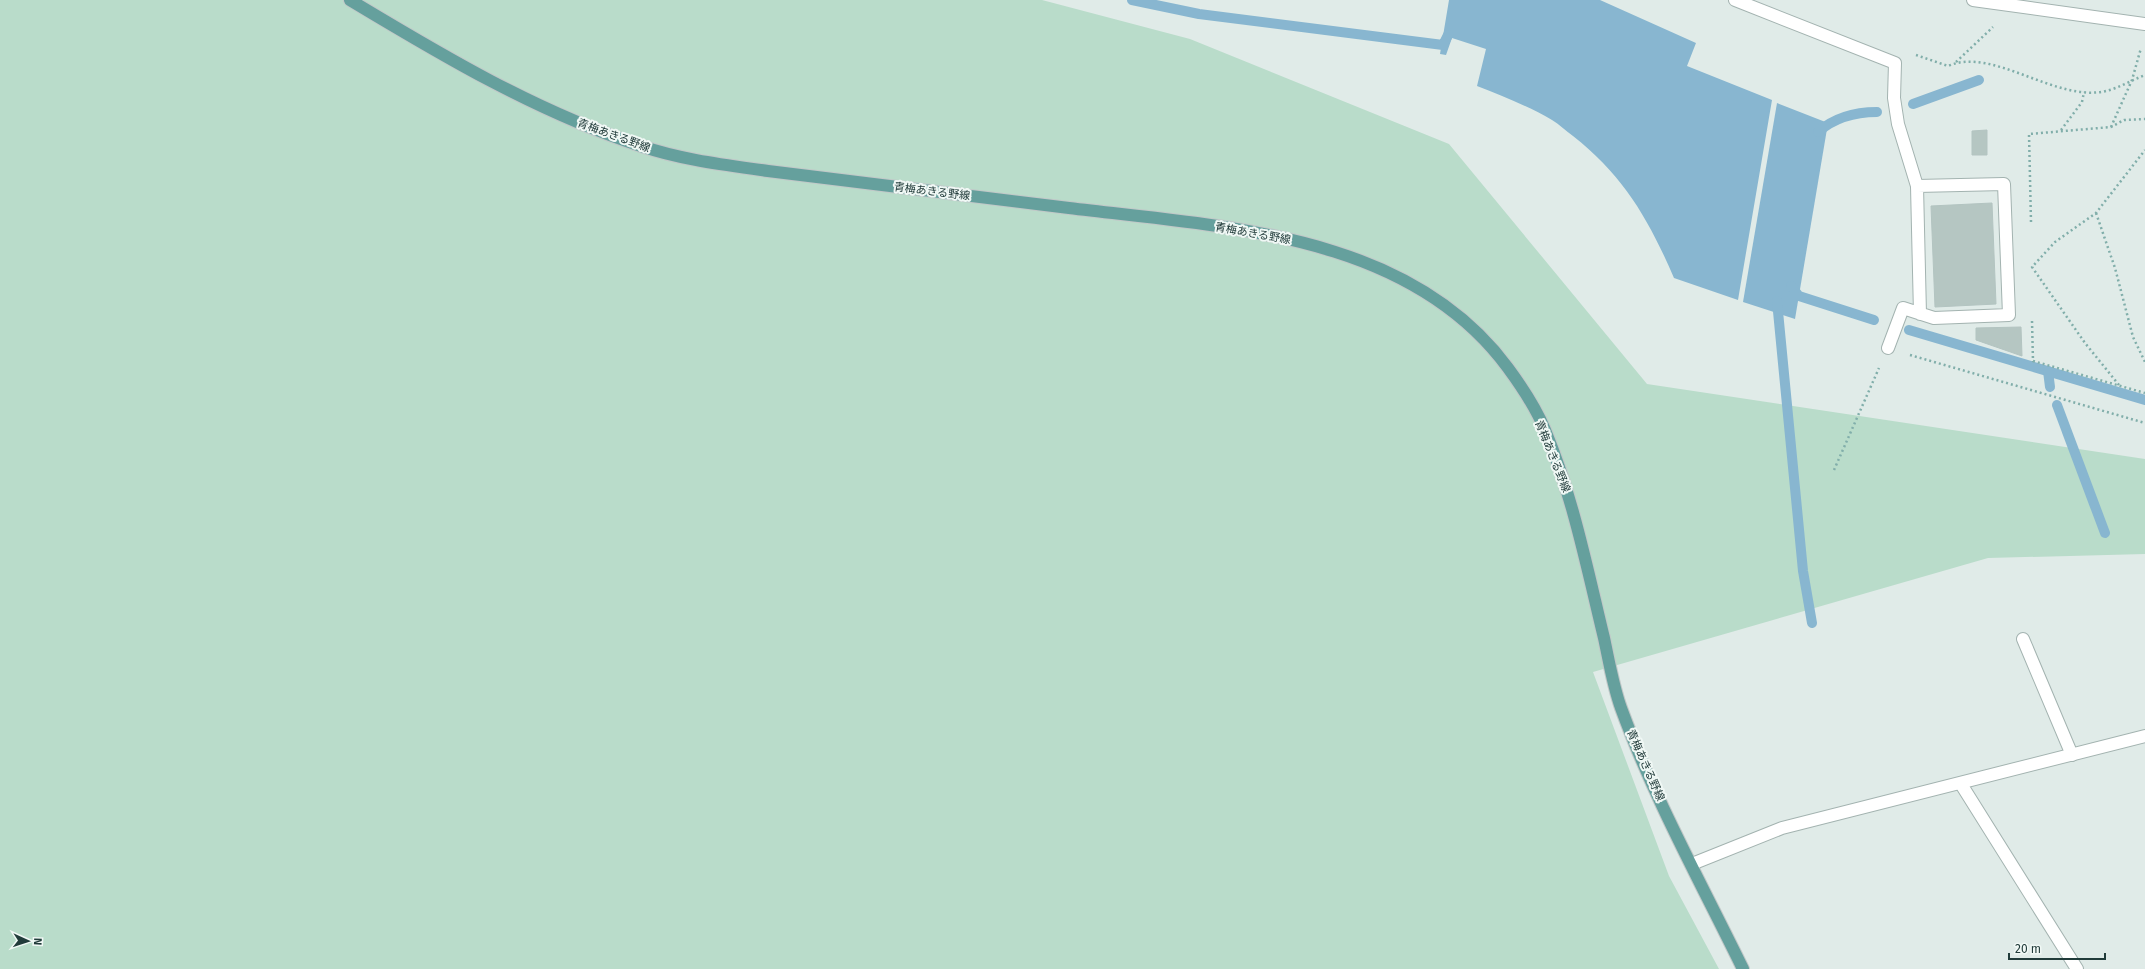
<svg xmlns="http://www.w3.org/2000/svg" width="2145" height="969" font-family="'Fira Sans','Noto Sans JP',sans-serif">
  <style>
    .green { fill: #b9dcca }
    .water { fill: #88b6d0 }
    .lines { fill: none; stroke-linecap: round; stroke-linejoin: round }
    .stream { stroke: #88b6d0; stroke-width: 10 }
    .building { fill: #b5c6c2; stroke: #b3c4c1 }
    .minor-casing { stroke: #a3b3b0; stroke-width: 14 }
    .major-casing { stroke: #c1c8c8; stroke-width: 14 }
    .path { stroke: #81aeaa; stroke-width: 2.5; stroke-dasharray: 2 3; stroke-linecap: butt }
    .minor { stroke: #fff; stroke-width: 12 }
    .major { stroke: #65a09d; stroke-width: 12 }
    .labels { text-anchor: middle; stroke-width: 4; stroke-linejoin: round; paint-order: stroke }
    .street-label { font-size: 11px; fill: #213b3a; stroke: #f0f8f5 }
  </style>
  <rect width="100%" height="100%" fill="#e0ebe8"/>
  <polygon class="green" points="0,0 1042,0 1190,39 1449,144 1647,384 2145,459 2145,554 1988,558 1593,672 1669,876 1719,969 0,969"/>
  <g class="water">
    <path d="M 1449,0 L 1600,0 L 1696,43 L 1687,66 L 1772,100 L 1738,300 L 1674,278 C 1649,220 1624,176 1573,136 C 1566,131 1559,124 1552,120 C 1528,106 1502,96 1477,86 L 1486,49 L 1452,38 L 1446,55 L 1440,54 Z"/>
    <polygon points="1777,103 1828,123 1795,319 1743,302"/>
  </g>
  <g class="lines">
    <g class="stream">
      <polyline points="1132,0 1199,14 1443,45 1448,35"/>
      <polyline points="1913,104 1979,80"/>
      <path d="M 1818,132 C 1834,118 1856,112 1877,112"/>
      <polyline points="1791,286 1799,296 1874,320"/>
      <polyline points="1777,301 1803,571 1812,623"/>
      <polyline points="1909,330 2145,400"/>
      <polyline points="2048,371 2050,387"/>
      <polyline points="2057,405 2105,533"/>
    </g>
  </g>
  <g class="building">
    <polygon points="1987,130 1987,155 1972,155 1972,131"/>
    <polygon points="1992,203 1996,304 1935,307 1931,206"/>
    <polygon points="2021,327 2022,356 1976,340 1976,328"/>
  </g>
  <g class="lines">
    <g class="minor-casing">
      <g id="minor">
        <polyline points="1735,0 1895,63 1894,98 1898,124 1917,186"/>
        <polyline points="1973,0 2145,24"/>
        <polyline points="1888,348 1903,308 1934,318 2009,315 2004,184 1917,186 1920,314"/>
        <polyline points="2023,639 2072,755"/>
        <polyline points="1961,784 2077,969"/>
        <polyline points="1692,864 1782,828 2145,736"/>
      </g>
    </g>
    <g class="major-casing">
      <path id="major" d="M 350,0 C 443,56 537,112 641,146 C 682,160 726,165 768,171 C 868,183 968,196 1069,208 C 1222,227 1408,232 1508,368 C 1522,387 1536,408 1545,430 C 1573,497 1587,568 1604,638 C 1609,661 1613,686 1621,708 C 1654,798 1701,883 1743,969"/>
    </g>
    <g class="path">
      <path d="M 1916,55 L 1948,66 C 1993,46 2056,103 2106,91 C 2119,88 2132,80 2145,75"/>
      <polyline points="1956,62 1993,27"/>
      <polyline points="2111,127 2132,80 2141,48"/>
      <polyline points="2061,130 2082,102 2084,92"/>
      <polyline points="2096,213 2115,268 2133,337 2145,362"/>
      <polyline points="2031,222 2029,134 2111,127 2124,120 2145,119"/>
      <polyline points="2032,321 2033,361 2145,393"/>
      <polyline points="1910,355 2145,423"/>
      <polyline points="2119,385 2085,343 2032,267 2055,242 2096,213 2145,150"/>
      <polyline points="1834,470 1879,368"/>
    </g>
    <use href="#minor" class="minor"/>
    <use href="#major" class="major"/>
  </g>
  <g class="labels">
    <g class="street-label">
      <text transform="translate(614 135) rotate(20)" y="4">青梅あきる野線</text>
      <text transform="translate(932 191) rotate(7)" y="4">青梅あきる野線</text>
      <text transform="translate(1253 233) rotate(10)" y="4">青梅あきる野線</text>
      <text transform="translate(1553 456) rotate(68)" y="4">青梅あきる野線</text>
      <text transform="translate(1646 765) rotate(66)" y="4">青梅あきる野線</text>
    </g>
  </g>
  <g transform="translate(28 941) rotate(93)" stroke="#f0f8f5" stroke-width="3" paint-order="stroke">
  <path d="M0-3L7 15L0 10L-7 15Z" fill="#213b3a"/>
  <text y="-6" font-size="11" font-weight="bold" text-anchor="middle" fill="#213b3a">N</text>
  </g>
  <path d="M2009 953v6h96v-6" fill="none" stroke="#213b3a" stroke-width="2"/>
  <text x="2015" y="953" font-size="12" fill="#213b3a" stroke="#f0f8f5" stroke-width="3" paint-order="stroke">20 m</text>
</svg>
